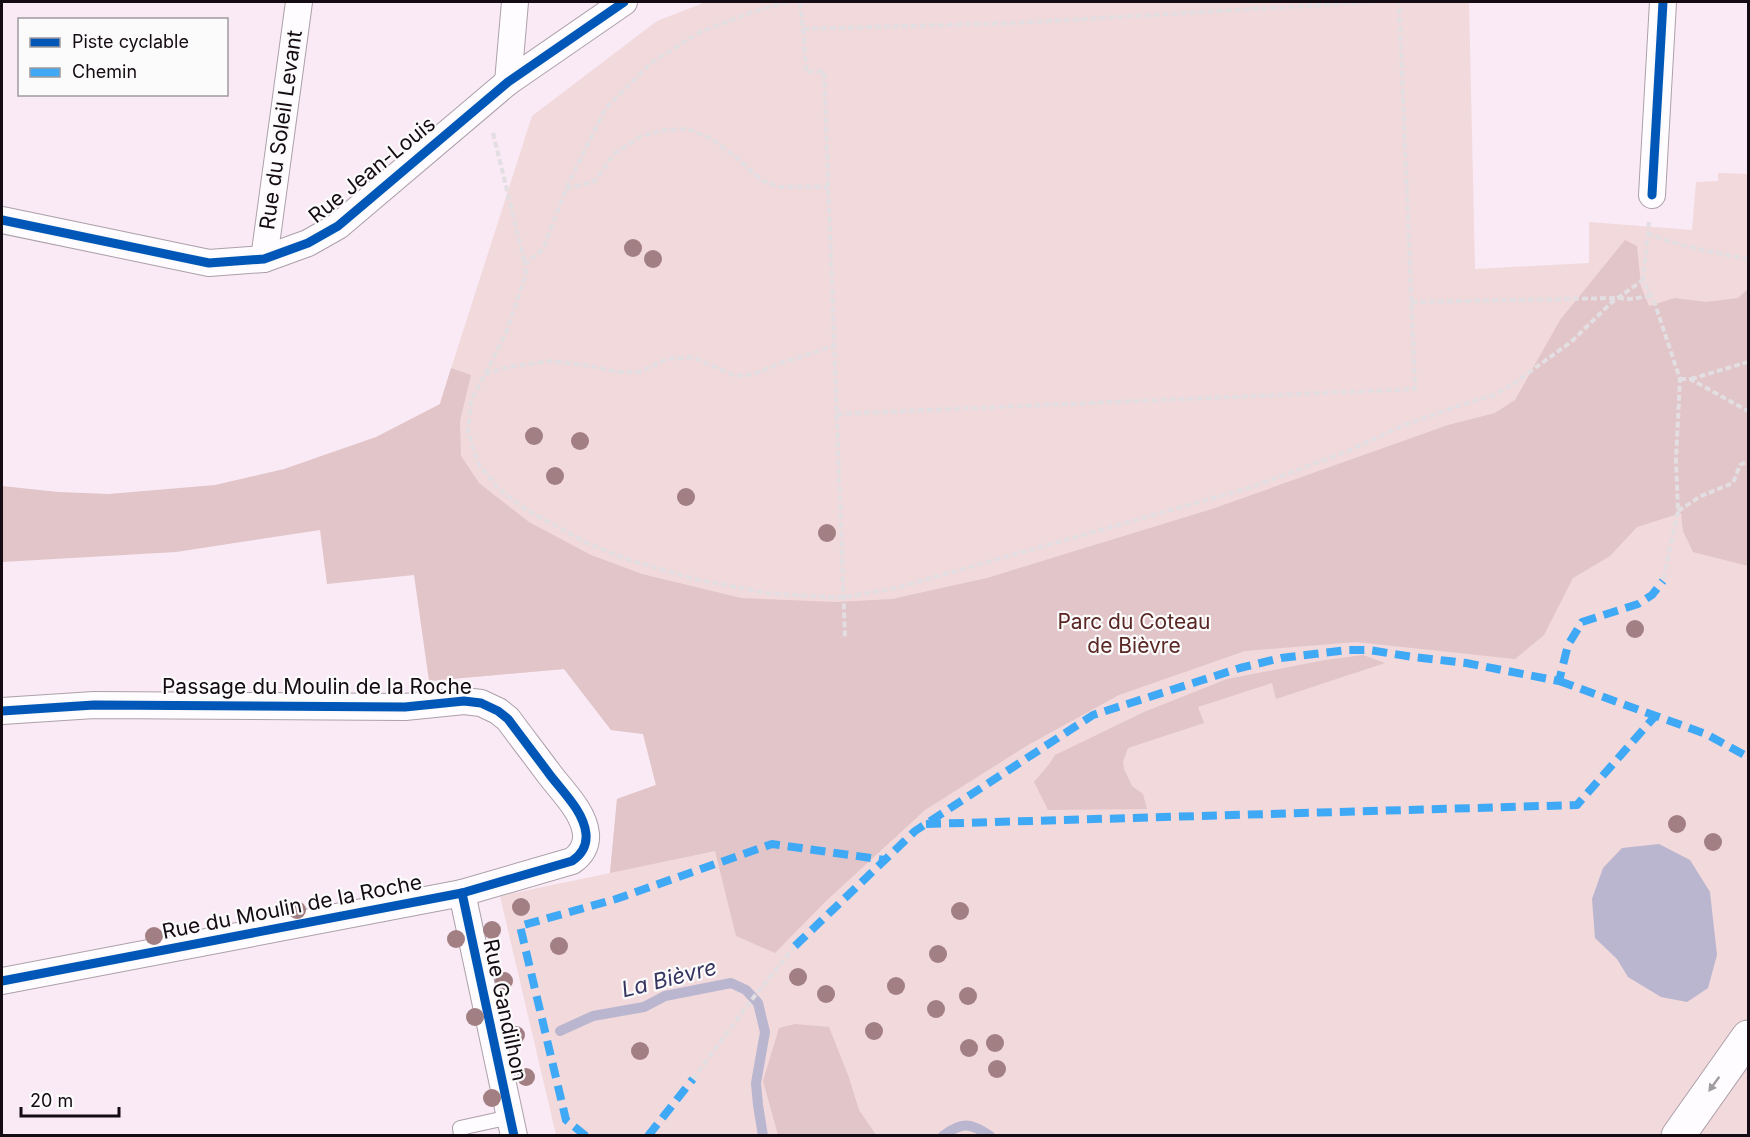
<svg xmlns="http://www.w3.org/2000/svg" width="1750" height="1137" font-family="Inter,sans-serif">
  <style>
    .green { fill: #f1d9dc }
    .forest { fill: #e1c5c8 }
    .water { fill: #bab6cf }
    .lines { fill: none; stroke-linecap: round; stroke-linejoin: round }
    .stream { stroke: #bab6cf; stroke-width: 10 }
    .service-casing { stroke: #aca0a9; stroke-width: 16 }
    .minor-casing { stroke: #aca0a9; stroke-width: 28 }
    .motorway-casing { stroke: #aca0a9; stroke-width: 35 }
    .path { stroke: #e3dee1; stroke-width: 4; stroke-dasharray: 6 3; stroke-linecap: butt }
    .service { stroke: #fefcfe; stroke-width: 14 }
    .minor { stroke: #fefcfe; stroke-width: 26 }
    .motorway { stroke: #fefcfe; stroke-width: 33 }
    .quiet { stroke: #3fa9f5; stroke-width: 8; stroke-dasharray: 15 8; stroke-linecap: butt }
    .cycleway-casing { stroke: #fbfbfb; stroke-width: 13 }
    .cycleway { stroke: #0057b8; stroke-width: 9 }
    .tree { fill: #a27f82 }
    .oneway { fill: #a19ca0 }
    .labels { text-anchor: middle; stroke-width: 4.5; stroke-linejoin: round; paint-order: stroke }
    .street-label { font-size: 21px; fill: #150b13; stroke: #fbfbfb }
    .park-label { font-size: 21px; fill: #5a2724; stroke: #fbfbfb }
    .water-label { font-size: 22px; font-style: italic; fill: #363460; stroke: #fbfbfb }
  </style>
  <rect width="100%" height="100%" fill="#f9eaf5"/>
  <polygon class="green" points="706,2 1469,2 1475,269 1589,263 1589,222 1692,230 1696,182 1718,181 1718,173 1748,174 1748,1135 556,1135 500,896 610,873 617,799 656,785 643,734 611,730 564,669 429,681 440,403 532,116 657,21"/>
  <g class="forest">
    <polygon points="1625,240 1637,246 1641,286 1649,306 1675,298 1706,302 1738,298 1748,289 1748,566 1693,552 1683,531 1681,513 1637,527 1610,556 1573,578 1544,635 1515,659 1356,642 1245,651 1119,695 1028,745 925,810 826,901 775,953 736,936 715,851 610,873 617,799 656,785 643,734 611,730 564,669 429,681 414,575 327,584 320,530 176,552 2,562 2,486 58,492 109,494 215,485 284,469 376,437 440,404 451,368 471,375 460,421 461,456 479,483 529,522 591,555 642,574 741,598 837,602 892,599 987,578 1212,509 1448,425 1495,413 1515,400 1560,320"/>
    <polygon points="1363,655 1385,663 1276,699 1272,683 1198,707 1204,723 1128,748 1123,762 1124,769 1132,786 1143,794 1147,809 1048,810 1034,782 1050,763 1055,755 1144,712 1227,679 1325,660"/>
    <polygon points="795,1024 829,1027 848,1075 859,1110 876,1135 778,1135 763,1081 779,1028"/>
  </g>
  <polygon class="water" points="1659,844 1690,860 1710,892 1717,955 1708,988 1687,1002 1661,997 1628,977 1617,959 1595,938 1592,899 1603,868 1622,848"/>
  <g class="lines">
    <g class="stream">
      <polyline points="560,1031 593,1016 644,1007 665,996 731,983 746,990 758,1003 765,1032 756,1083 758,1105 763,1136"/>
      <path d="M 943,1136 C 962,1121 971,1123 990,1136"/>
    </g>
    <g class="service-casing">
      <polyline id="service" points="461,1136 460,1128 510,1117"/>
    </g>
    <g class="minor-casing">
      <g id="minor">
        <polyline points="508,82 515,2"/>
        <polyline points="1652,195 1663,2"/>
        <polyline points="2,220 209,263 264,259 308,243 338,226 508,82 624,2"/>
        <polyline points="264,259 299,2"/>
        <path d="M 2,711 L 94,705 L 405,707 L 464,701 L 481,703 L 498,711 L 508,719 C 522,738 536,756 550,775 C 563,792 584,812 586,834 C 587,846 581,855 572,861 L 462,893 L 2,981"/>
        <polyline points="462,893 514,1136"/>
      </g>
    </g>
    <g class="motorway-casing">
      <polyline id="motorway" points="1678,1136 1748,1037"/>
    </g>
    <g class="path">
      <polyline points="787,2 752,12 700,32 651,63 605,109 566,189 543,249 525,264 526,274 506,333 471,401 468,431 478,463 498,488 525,509 587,543 629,560 695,579 766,593 823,597 844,597 896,588 1252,487 1348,451 1404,425 1470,402 1494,395 1513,384 1571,342 1612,302 1643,280"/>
      <polyline points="800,2 804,38 806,72 824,71 845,638"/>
      <polyline points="803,29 1015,23 1374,2"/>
      <polyline points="493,133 525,264"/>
      <polyline points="566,189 595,181 614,154 641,136 664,130 688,129 712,139 737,158 761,180 779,187 828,187"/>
      <polyline points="1649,222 1643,280 1654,301 1680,379 1676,460 1678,511 1663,581"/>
      <path d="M 1647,233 C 1679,247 1715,252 1748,259"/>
      <polyline points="1411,302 1618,298 1630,299 1651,296"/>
      <polyline points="485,374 508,367 550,361 591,366 617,372 639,372 667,359 692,357 736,376 754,374 778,364 834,346"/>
      <polyline points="1680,379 1690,379 1748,411"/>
      <polyline points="1691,379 1748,362"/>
      <polyline points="837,414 1415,389 1399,2"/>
      <polyline points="1678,511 1701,496 1733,483 1740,465 1748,461"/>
      <polyline points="693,1079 749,1003 795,946"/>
    </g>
    <use href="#service" class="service"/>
    <use href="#minor" class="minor"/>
    <use href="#motorway" class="motorway"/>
    <g class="quiet">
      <polyline points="1559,681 1706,734 1748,757"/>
      <polyline points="926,824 1577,805 1656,715"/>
      <polyline points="795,946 915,831 1093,715 1240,668 1281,658 1348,650 1369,650 1413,657 1466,663 1559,681 1568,645 1582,622 1638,604 1652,595 1663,581"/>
      <polyline points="586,1136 566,1120 520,926 616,899 772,844 885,860"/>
      <polyline points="648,1136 693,1079"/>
    </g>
    <g class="cycleway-casing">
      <g id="cycleway">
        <polyline points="1652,195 1663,2"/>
        <polyline points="2,220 209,263 264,259 308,243 338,226 508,82 624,2"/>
        <path d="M 2,711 L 94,705 L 405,707 L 464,701 L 481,703 L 498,711 L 508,719 C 522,738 536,756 550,775 C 563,792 584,812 586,834 C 587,846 581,855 572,861 L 462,893 L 2,981"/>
        <polyline points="462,893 514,1136"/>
      </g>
    </g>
    <use href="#cycleway" class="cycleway"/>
  </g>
  <g class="tree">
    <circle cx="633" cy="248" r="9"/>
    <circle cx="653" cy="259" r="9"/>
    <circle cx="534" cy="436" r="9"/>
    <circle cx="580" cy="441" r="9"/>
    <circle cx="555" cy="476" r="9"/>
    <circle cx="686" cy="497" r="9"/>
    <circle cx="827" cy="533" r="9"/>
    <circle cx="1635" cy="629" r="9"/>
    <circle cx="1677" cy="824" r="9"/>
    <circle cx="1713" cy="842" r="9"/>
    <circle cx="521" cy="907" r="9"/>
    <circle cx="297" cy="910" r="9"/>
    <circle cx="960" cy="911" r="9"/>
    <circle cx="492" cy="930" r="9"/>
    <circle cx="154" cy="936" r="9"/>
    <circle cx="456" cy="939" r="9"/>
    <circle cx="559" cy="946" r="9"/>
    <circle cx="938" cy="954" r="9"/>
    <circle cx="798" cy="977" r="9"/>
    <circle cx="504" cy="981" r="9"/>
    <circle cx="896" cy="986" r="9"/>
    <circle cx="826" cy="994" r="9"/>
    <circle cx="968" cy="996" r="9"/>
    <circle cx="936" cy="1009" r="9"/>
    <circle cx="475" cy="1017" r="9"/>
    <circle cx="874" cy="1031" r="9"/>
    <circle cx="516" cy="1035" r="9"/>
    <circle cx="995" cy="1043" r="9"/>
    <circle cx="969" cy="1048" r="9"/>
    <circle cx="640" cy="1051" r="9"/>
    <circle cx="997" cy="1069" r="9"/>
    <circle cx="526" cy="1077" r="9"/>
    <circle cx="492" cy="1098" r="9"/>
  </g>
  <defs><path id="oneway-solid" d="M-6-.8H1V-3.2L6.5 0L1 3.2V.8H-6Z" transform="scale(1.5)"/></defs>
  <use class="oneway" href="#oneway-solid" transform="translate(1714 1084) rotate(126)"/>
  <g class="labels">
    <g class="street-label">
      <text transform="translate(281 130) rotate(-82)" y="7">Rue du Soleil Levant</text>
      <text transform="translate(372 170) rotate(-39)" y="7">Rue Jean-Louis</text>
      <text x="317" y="694">Passage du Moulin de la Roche</text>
      <text transform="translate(292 907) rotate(-11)" y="7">Rue du Moulin de la Roche</text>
      <text transform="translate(505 1010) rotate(78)" y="7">Rue Gandilhon</text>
    </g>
    <g class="park-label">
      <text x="1134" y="629">Parc du Coteau<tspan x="1134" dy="24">de Bièvre</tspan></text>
    </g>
    <g class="water-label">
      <text transform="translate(669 978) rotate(-14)" y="8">La Bièvre</text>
    </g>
  </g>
  <rect width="1750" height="1137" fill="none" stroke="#150b13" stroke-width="6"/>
  <rect x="18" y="18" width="210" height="78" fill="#fbfbfb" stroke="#9f9b9e" stroke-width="1.5"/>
  <rect x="30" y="38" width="30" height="9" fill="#0057b8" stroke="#9f9b9e" stroke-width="1.5"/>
  <text x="72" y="48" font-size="18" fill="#150b13">Piste cyclable</text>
  <rect x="30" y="68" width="30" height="9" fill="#3fa9f5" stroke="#9f9b9e" stroke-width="1.5"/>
  <text x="72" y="78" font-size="18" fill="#150b13">Chemin</text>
  <path d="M21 1107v9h98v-9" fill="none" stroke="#150b13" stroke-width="3"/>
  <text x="30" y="1107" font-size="18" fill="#150b13" stroke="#fbfbfb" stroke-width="4.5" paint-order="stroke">20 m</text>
</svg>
